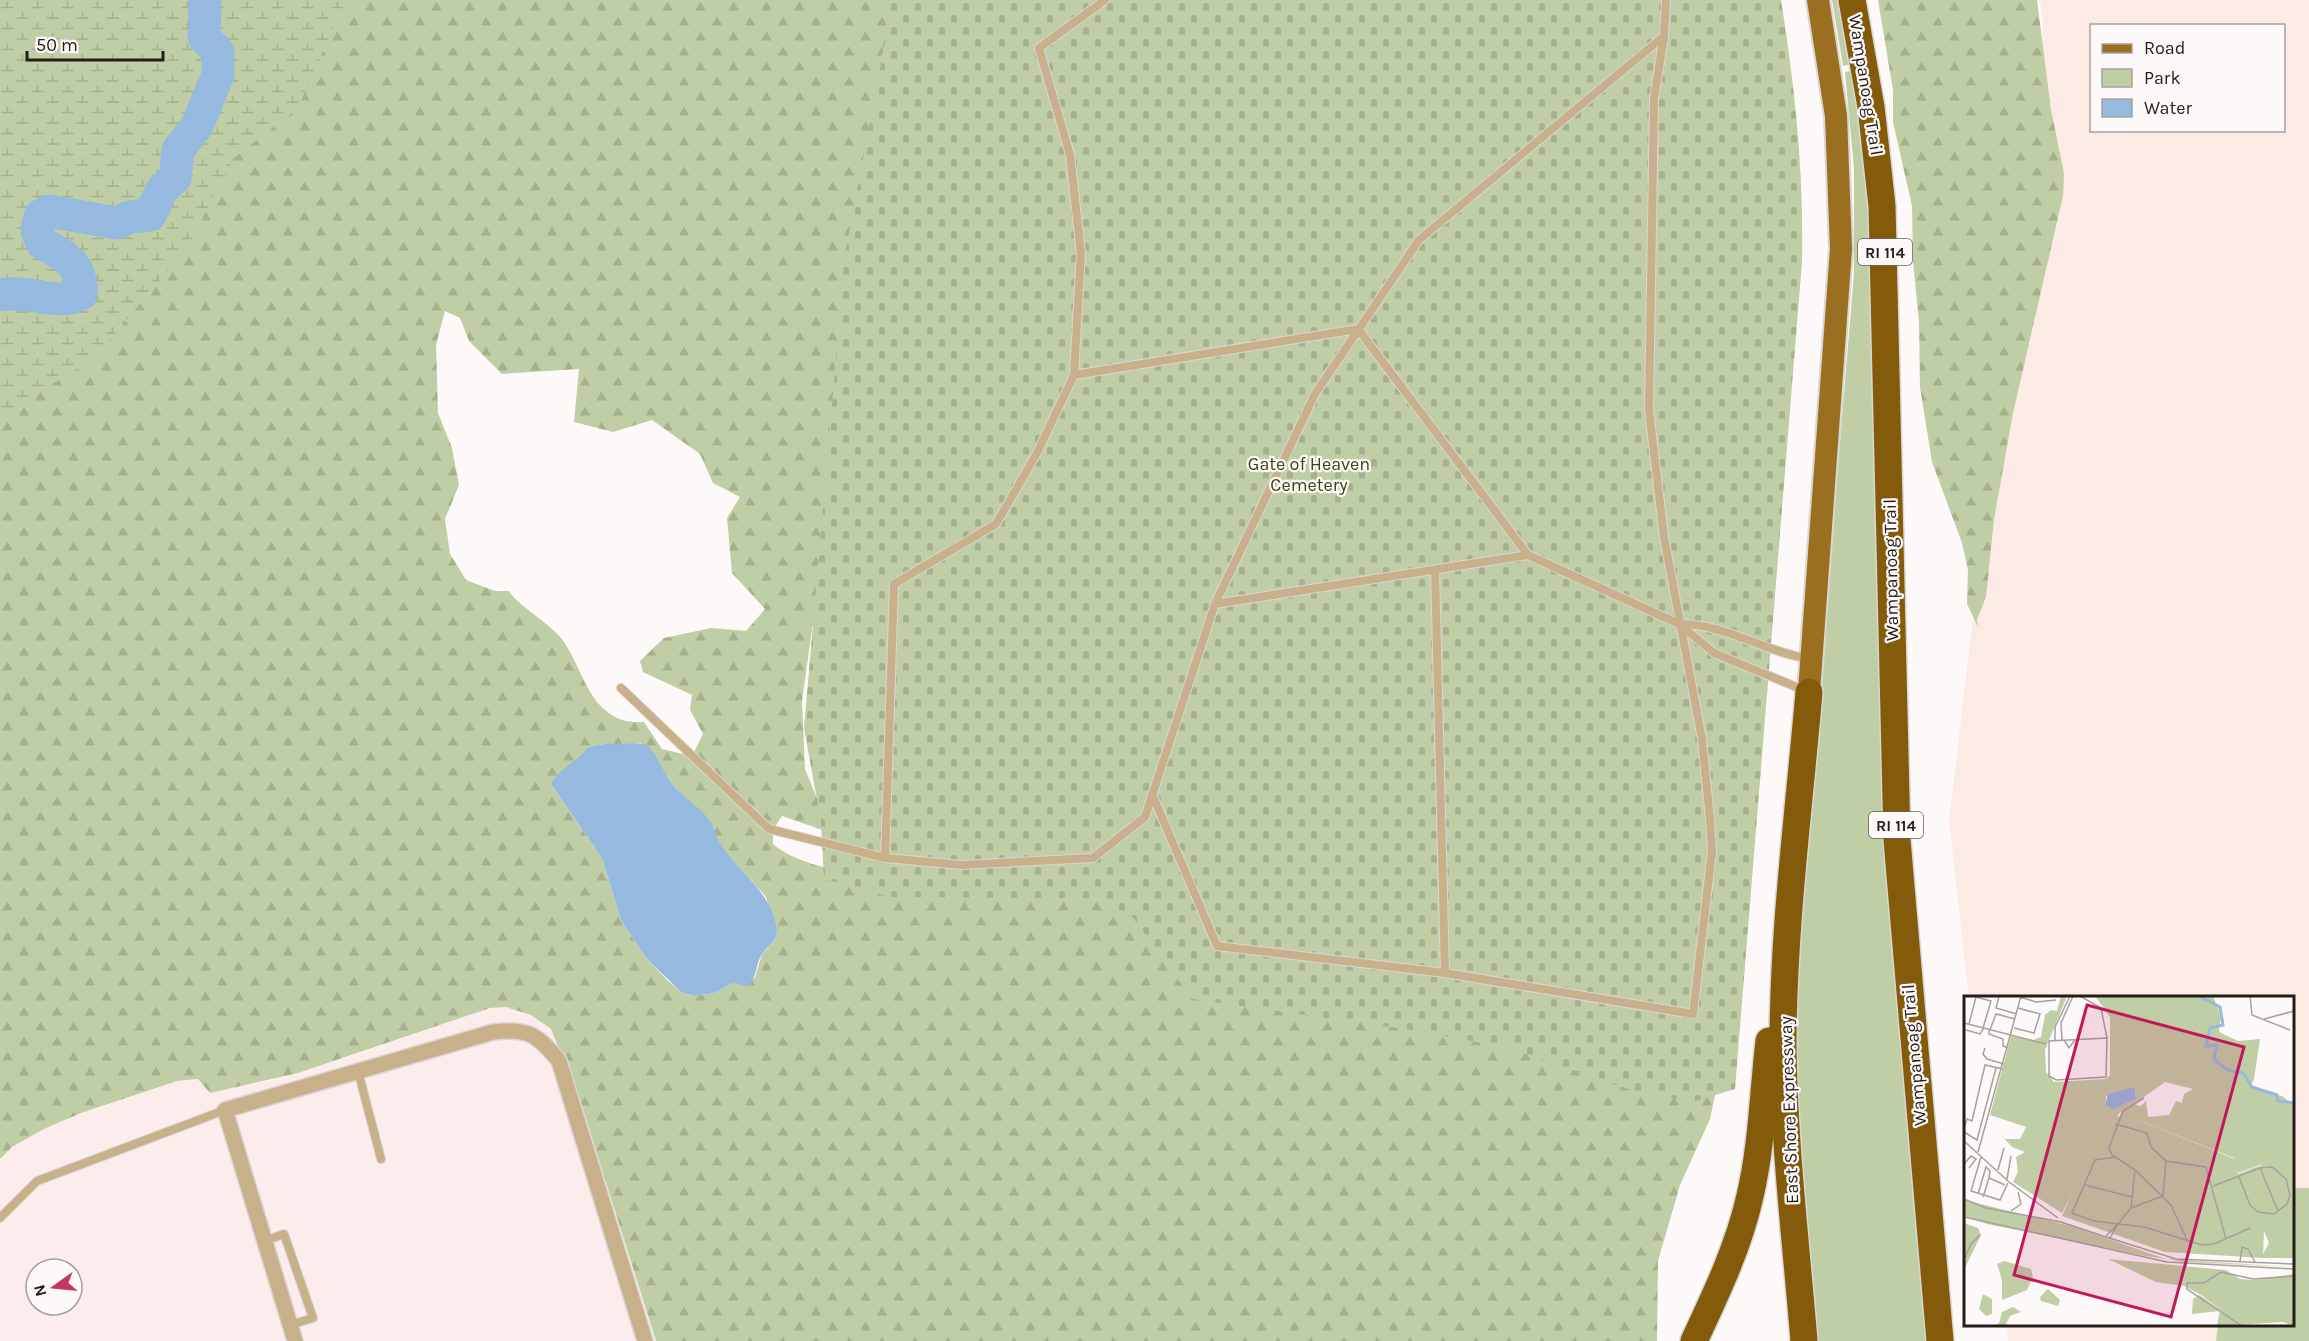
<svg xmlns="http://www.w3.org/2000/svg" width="2309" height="1341" font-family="Karla,sans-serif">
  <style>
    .commercial { fill: #fcecec; fill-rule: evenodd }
    .built { fill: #fcebe4; fill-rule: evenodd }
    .green { fill: #c0cea5 }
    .forest { fill: url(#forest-firs); fill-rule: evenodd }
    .wetland { fill: url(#wetland-marsh) }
    .cemetery { fill: url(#cemetery-stones) }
    .water { fill: #96badf }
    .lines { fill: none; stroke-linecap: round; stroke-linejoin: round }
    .river { stroke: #96badf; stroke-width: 33 }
    .lane-casing { stroke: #dad6d4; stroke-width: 10 }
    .street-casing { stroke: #dad6d4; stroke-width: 18 }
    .primary-casing { stroke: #dad6d4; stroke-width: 26 }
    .highway-casing { stroke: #dad6d4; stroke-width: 30 }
    .lane { stroke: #c8b08b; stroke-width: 8 }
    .street { stroke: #c8b08b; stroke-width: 15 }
    .primary { stroke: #9b6f20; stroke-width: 22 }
    .highway { stroke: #835b0a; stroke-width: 27 }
    .labels { text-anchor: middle; stroke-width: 4.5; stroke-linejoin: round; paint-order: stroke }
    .shield { fill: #fdf9f8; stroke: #655f5d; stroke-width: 1.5 }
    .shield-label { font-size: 16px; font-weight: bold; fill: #241d1a }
    .street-label { font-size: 18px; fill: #241d1a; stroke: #fdf9f8 }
    .park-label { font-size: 18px; fill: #374510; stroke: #fdf9f8 }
    .inset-river { fill: none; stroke: #96badf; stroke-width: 3 }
    .inset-road { fill: none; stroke: #a6a19f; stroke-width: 1.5 }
    .view { fill: #c2185b; fill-opacity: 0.15; stroke: #c2185b; stroke-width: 3 }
    .inset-edge { fill: none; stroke: #241d1a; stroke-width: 3 }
  </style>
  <defs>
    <pattern id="forest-firs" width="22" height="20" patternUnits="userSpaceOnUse" patternTransform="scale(1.5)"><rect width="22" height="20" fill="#c0cea5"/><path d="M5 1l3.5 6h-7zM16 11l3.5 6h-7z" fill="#a5b08d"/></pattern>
    <pattern id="wetland-marsh" width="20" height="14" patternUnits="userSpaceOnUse" patternTransform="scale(1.5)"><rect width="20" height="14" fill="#c0cea5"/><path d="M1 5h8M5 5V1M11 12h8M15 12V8" fill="none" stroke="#a5b08d"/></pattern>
    <pattern id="cemetery-stones" width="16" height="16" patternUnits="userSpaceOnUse" patternTransform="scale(1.5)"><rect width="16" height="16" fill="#c0cea5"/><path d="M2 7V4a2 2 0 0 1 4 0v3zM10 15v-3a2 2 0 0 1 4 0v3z" fill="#a5b08d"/></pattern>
  </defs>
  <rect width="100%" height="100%" fill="#fdf9f8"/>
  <path class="commercial" d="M 506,1007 L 531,1015 L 551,1029 L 582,1106 L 656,1341 L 0,1341 L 0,1159 L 12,1147 L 44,1129 L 81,1113 L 177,1081 L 198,1079 L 204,1084 L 269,1081 L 351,1056 L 490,1008 ZM 36,1269 L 72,1269 L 72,1305 L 36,1305 Z"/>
  <path class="built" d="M 2040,0 L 2309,0 L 2309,1341 L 2008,1341 L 2007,1325 L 2292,1324 L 2292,998 L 1969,998 L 1949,821 L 2043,24 ZM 2092,26 L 2284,26 L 2284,130 L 2092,130 Z"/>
  <g class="green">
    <polygon points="1832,0 1841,0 1853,64 1843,66"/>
    <polygon points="1854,70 1871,212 1927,1341 1816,1341 1800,1158 1795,1064 1799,936 1854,273 1854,169 1845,72"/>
    <polygon points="2293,1188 2309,1188 2309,1341 2216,1341 2218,1325 2292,1324"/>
  </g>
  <g class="forest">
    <path d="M 278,0 L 903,0 L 897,22 L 802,701 L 805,769 L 831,833 L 782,816 L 773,830 L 773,844 C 789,858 816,866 837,870 L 1068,883 L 1334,1010 L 1716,1090 L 1710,1119 L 1680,1185 L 1658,1261 L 1657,1341 L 656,1341 L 582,1106 L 551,1029 L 531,1015 L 506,1007 L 490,1008 L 298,1073 L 210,1093 L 198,1079 L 177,1081 L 81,1113 L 44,1129 L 12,1147 L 0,1159 L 0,301 ZM 445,311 L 460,318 L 469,341 L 502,374 L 579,369 L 574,422 L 613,432 L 652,420 L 700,454 L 713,483 L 740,497 L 727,518 L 732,573 L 765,609 L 746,631 L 711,628 L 664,638 L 640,661 L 643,672 L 692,695 L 690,710 L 703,734 L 692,756 L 662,749 L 644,722 C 629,723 616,720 605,710 C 584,692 578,660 561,638 C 548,622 517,605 509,591 L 495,591 L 466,580 L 450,554 L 445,519 L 459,485 L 452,448 L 438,413 L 436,345 ZM 609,743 L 617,746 L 641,743 L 683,797 L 708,818 L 718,842 L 728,856 L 766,897 L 777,934 L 775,940 L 762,954 L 755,978 L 733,983 L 714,993 L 695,996 L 681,992 L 667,980 L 647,959 L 621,920 L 602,858 L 551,784 C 562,769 577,762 588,747 Z"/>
    <polygon points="1878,0 2037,0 2051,110 2064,173 2063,196 2013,413 1994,519 1986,597 1977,619 1978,627 1967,604 1968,570 1962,543 1932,462 1920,387 1919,322 1913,262 1912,206 1893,122 1893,90"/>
  </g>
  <polygon class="wetland" points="0,0 346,0 298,108 234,158 188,246 95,358 0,416"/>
  <path class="cemetery" d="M 889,0 L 1781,0 C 1795,87 1804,173 1802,262 L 1735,1089 L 1695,1101 L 1643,1094 L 1505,1047 L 1412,1030 L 1192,999 L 1131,915 L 1085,898 L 891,897 L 824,879 L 821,822 L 804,728 L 845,254 L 882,58 Z"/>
  <path class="water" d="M 609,743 C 621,747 639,739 649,747 C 658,756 663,772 671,782 C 681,796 696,804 707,817 C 714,824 715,837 721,845 C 741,875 773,893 777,932 C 777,942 767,946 762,954 C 755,965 758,976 748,986 L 733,983 L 714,993 L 695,996 L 681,992 L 647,959 L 621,920 L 602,858 L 551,784 C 559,768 577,762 588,747 Z"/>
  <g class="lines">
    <path class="river" d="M 0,295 C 26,289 57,307 81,294 C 82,263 65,256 42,243 L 37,230 L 40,216 L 48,211 L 117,223 L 130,217 L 150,215 L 162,190 L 175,178 L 178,150 L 197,126 L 218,75 L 218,52 L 204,37 L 205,0"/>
    <g class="lane-casing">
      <g id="lane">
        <polyline points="1074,375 1358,329 1528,555"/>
        <polyline points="1435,570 1445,973"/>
        <polyline points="1215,604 1315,394 1419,240 1664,36"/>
        <polyline points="621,688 769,829 885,858 962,865 1093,858 1145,817 1215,604 1528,555 1679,624"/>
        <path d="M 1806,691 L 1714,653 L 1679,624 C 1726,624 1764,652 1810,659"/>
        <polyline points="1152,794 1217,946 1445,973 1693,1014 1712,851 1710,819 1702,739 1664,537 1649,410 1654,99 1664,36 1666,0"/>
        <polyline points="885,858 894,584 996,524 1037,453 1074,375 1081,253 1070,155 1039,48 1105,0"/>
        <polyline points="358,1071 381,1159"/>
        <polyline points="0,1218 37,1181 225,1110"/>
        <polyline points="264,1241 284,1234 313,1318 290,1325"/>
      </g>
    </g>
    <g class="street-casing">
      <path id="street" d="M 295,1341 L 225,1110 L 493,1032 C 528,1028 537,1034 559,1061 L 645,1341"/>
    </g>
    <g class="primary-casing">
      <polyline id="primary" points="1809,692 1841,249 1836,116 1818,0"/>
    </g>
    <g class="highway-casing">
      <g id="highway">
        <polyline points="1852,0 1871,107 1882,206 1897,840 1940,1341"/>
        <path d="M 1694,1341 C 1716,1294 1739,1246 1750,1196 C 1762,1145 1763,1092 1769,1041"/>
        <path d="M 1804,1341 C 1796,1243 1784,1145 1783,1046 C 1783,928 1799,810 1809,692"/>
      </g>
    </g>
    <use href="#lane" class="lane"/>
    <use href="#street" class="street"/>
    <use href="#primary" class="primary"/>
    <use href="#highway" class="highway"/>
  </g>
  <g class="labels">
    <g class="shield">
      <rect x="1858" y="239" width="54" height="26" rx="4.5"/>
      <rect x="1869" y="812" width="54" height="26" rx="4.5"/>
    </g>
    <g class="shield-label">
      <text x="1885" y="258">RI 114</text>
      <text x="1896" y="831">RI 114</text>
    </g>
    <g class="street-label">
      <text transform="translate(1866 85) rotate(81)" y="6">Wampanoag Trail</text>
      <text transform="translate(1891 570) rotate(-91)" y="6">Wampanoag Trail</text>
      <text transform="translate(1914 1055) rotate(-95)" y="6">Wampanoag Trail</text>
      <text transform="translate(1789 1110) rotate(-92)" y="6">East Shore Expressway</text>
    </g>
    <g class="park-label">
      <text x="1309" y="470">Gate of Heaven<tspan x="1309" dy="21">Cemetery</tspan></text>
    </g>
  </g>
  <g transform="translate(1964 996)">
    <rect width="330" height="330" fill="#fdf9f8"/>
    <path d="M 0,204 L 107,230 L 202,263 L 330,271 L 221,266 L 182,260 L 23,228 L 0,220 ZM 40,265 L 67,273 L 69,281 L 63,294 L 38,304 L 38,284 L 33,268 ZM 84,293 L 96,304 L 94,310 L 77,305 L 76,301 ZM 19,298 L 28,303 L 28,318 L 22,320 L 15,313 ZM 235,299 L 256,313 L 255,315 L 228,318 L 229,303 ZM 49,311 L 57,316 L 46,320 L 41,330 L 29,330 L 35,327 L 38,316 Z" fill="#c0cea5"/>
    <path d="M 97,0 L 103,0 L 81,54 L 82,76 L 90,86 L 142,83 L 146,79 L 146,21 L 131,0 L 218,0 L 286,89 L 310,100 L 330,126 L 330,262 L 297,262 L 305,247 L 298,230 L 298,168 L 274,177 L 270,162 L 172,123 L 156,122 L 157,115 L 149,126 L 143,148 L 120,175 L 98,217 L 49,186 L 54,176 L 52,161 L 61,156 L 48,151 L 36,138 L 41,143 L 56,143 L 62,131 L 26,119 L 47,40 L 69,44 L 77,41 L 81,19 L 87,14 L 93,15 ZM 201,86 L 229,93 L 220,98 L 218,107 L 212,105 L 205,119 L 184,121 L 182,105 L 177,110 L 170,108 ZM 171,91 L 172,103 L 157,109 L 141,109 L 142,100 ZM 0,227 L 14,232 L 17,239 L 0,274 ZM 144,263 L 262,274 L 276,283 L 289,284 L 330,278 L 330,330 L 319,326 L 253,330 L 256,313 L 237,299 L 220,290 L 192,286 Z" fill="#c0cea5" fill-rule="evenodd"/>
    <path d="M 214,0 L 249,0 L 257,20 L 255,36 L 274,45 L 296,43 L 290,83 L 281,102 L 258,82 L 235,51 ZM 299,97 L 318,100 L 330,109 L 330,126 L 309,100 Z" fill="#c0cea5"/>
    <path d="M 151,120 L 169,122 L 271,163 L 274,178 L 305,166 L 324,174 L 329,204 L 300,234 L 299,262 L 201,256 L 98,220 L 125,159 L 141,150 Z" fill="#c0cea5"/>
    <path d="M 171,91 L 172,103 L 149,113 L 141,109 L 144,98 Z" fill="#96badf"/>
    <path class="inset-river" d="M 235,0 L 256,11 L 259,29 L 246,32 L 242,50 L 253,49 L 250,62 L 253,66 L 264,74 L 279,77 L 288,91 L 313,99 L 314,105 L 330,107"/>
    <path class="inset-road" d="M 116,0 L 137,12 L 143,42M 286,0 L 288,19 L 326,34M 35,1 L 32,12 L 53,18M 56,1 L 72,6 L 92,4M 300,23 L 330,15M 0,27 L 82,48M 5,28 L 12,1 L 27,5 L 19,32M 50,32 L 70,37 L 76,18 L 54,12M 2,34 L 16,38 L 20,32M 25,34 L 25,38 L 39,43 L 39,50 L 44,52M 26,34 L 32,18 L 51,23M 143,42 L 142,81 L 92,84 L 85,80 L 85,45 ZM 98,44 L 97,27 L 109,0M 100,44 L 105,52 L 111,44M 91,45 L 91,31 L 106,0M 21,52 L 19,58 L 23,63 L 40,68M 151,128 L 183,137 L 187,151 L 202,165 L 242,171 L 262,243M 0,132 L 3,123 L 8,125 L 21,69 L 39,73M 0,136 L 13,144 L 32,72M 0,145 L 45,186M 14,156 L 57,0M 17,161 L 7,195 L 36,204 L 44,187M 151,161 L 131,164 L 108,217 L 130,225 L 180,231 L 238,249 L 250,248 L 286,232M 0,168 L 7,160 L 12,163 L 5,172M 296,172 L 314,215M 34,174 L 40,152M 171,174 L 207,209 L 223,244M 43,183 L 47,160M 45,186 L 94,222M 121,189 L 168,201M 249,190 L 296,172 L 308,171 L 322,183 L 326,199 L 323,208 L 310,218 L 294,216 L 286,209 L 275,181M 14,198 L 22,171 L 26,175 L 25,182 L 41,189M 19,201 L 25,182M 0,203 L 22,212 L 97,226 L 142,241M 167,212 L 199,200 L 202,165M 47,215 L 57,208 L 54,196M 0,221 L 203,266 L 330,273M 154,228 L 167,212 L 171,174 L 148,159 L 145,152 L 159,115 L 180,102M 142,240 L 154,228 L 146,242M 142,241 L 212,263 L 330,268M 0,264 L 7,248 L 16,239M 276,266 L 278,251 L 284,253 L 291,266M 278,330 L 223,293 L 223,287 L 240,287 L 257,276 L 289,283 L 330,280"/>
    <path class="view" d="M 123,9 L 280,51 L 207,321 L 50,279 Z"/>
    <rect width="330" height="330" class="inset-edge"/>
  </g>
  <rect x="2090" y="24" width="195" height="108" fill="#fdf9f8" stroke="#a6a19f" stroke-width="1.5"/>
  <rect x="2102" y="44" width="30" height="9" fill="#9b6f20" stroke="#a6a19f" stroke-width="1.5"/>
  <text x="2144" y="54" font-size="18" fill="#241d1a">Road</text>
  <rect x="2102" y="69" width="30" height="18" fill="#c0cea5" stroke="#a6a19f" stroke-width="1.5"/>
  <text x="2144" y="84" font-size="18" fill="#241d1a">Park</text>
  <rect x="2102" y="99" width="30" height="18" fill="#96badf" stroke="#a6a19f" stroke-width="1.5"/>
  <text x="2144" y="114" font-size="18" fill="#241d1a">Water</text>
  <g transform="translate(54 1287) rotate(255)"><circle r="28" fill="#fdf9f8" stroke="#a6a19f" stroke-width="1.5"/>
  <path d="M0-4.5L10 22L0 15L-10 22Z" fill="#c53760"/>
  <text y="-9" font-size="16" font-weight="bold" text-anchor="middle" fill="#241d1a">N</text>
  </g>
  <path d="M27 51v9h136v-9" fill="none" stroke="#241d1a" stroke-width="3"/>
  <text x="36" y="51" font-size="18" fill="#241d1a" stroke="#fdf9f8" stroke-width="4.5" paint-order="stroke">50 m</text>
</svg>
